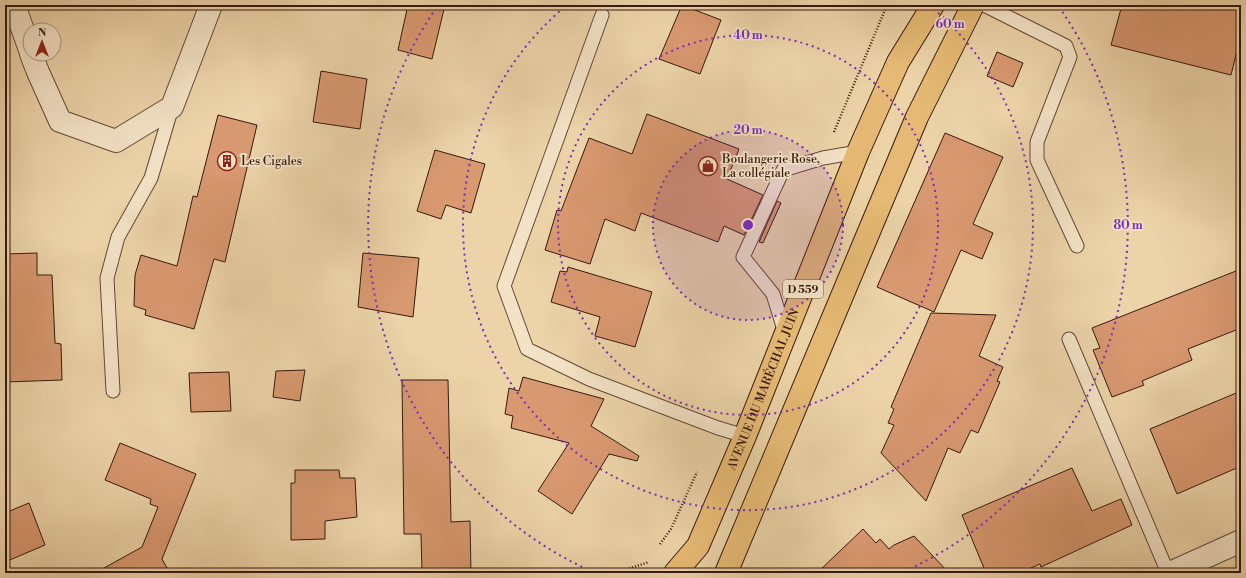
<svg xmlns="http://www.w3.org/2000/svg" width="1246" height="578" font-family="'Libre Bodoni',serif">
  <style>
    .building { fill: #d89870; stroke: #36190f }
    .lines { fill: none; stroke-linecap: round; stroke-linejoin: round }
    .service-casing { stroke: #644835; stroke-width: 15 }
    .minor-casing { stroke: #644835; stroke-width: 24 }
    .tertiary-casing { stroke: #644835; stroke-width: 24 }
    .primary-casing { stroke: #36190f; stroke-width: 24 }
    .path { stroke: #36190f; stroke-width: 2.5; stroke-dasharray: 1 2; stroke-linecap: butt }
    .service { stroke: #f3e2c6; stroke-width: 13 }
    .minor { stroke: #f3e2c6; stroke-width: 22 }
    .tertiary { stroke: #f3e2c6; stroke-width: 22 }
    .primary { stroke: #e6ba74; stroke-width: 22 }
    .ring { fill: none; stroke: #7b2cbf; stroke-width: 2; stroke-dasharray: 2 4 }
    .labels { text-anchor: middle; stroke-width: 3.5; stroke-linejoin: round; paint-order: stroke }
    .shield { fill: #f3e2c6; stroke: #6f5546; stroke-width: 1 }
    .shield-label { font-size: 11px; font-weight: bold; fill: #36190f }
    .poi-label { font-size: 12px; fill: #36190f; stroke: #f3e2c6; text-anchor: start }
    .street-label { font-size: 12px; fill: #36190f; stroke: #f3e2c6 }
    .centre { fill: #7b2cbf; stroke: #f3e2c6; stroke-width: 2 }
    .ring-label { font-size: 12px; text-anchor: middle; font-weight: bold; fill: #7b2cbf; stroke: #f3e2c6; stroke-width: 3.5; stroke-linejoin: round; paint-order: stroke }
  </style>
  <rect width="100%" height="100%" fill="#ecd3a8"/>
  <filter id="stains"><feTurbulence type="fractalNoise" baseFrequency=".005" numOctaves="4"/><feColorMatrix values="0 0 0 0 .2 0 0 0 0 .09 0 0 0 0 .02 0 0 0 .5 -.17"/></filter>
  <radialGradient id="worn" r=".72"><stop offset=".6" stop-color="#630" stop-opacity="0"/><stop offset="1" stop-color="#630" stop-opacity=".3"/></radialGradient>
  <g class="building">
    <polygon points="408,5 445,5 432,59 398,50"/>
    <polygon points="682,5 721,20 700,74 659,59"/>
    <polygon points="1122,5 1241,5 1241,52 1237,51 1231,75 1111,45"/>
    <polygon points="997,52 1023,63 1013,87 987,76"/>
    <polygon points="321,71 367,79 360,129 313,122"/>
    <polygon points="647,114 739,149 727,179 763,195 744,235 724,226 718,242 641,213 635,231 605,219 590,264 545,250 557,210 561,211 589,138 632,154"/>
    <polygon points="218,115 257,125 225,262 214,259 194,329 145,315 146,310 134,306 135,275 141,255 177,266 193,196 197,197"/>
    <polygon points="945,133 1003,157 973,224 993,233 982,259 961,250 934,312 877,287"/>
    <polygon points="435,150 485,164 471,213 446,205 441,219 417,211"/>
    <polygon points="777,201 781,203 763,243 759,242"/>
    <polygon points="37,253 37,275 52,275 55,343 61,344 62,380 5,382 5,254"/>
    <polygon points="363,253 419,258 413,317 358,307"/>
    <polygon points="568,267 652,292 635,347 595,336 600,317 551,302 560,271 567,272"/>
    <polygon points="1241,269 1241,328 1188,349 1192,360 1142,381 1144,385 1112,397 1093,350 1100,348 1092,328"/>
    <polygon points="931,313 996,315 979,356 1003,367 997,381 1000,382 978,433 971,430 960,453 948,448 926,501 881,453 894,425 888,423 894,409 891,407"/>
    <polygon points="305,370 300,401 273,397 276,371"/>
    <polygon points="229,372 231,411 191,412 189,373"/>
    <polygon points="523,377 604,399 591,426 639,456 637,461 609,454 572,514 538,491 569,443 511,428 513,416 505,414 509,388 519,391"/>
    <polygon points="402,380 448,380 451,522 470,521 471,573 422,573 421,534 404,534"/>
    <polygon points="1241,391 1241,459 1237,461 1239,467 1177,494 1150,429"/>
    <polygon points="120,443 196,474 162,559 170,573 95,573 142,547 158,507 150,504 151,499 105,480"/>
    <polygon points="1072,468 1092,511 1121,499 1132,525 1041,567 1040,564 1020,573 986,573 962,515"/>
    <polygon points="295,470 339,470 340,478 355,478 357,517 325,521 325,539 291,540 291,483 295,483"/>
    <polygon points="29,503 45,545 5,562 5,513"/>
    <polygon points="863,529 876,543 880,539 889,549 894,545 914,536 949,573 817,573"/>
  </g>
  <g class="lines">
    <g class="service-casing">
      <g id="service">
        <polyline points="984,5 1066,46 1070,57 1037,142 1037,160 1077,246"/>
        <polyline points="602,15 504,286 527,349 589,379 718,428 745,436"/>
        <polyline points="785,333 773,294 743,257 783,170 823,158 858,152"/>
        <polyline points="1069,339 1168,573"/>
        <polyline points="113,391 107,278 118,237 151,178 172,107"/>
      </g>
    </g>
    <g class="minor-casing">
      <g id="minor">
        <polyline points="14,5 30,50"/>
        <polyline points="31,54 38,72 60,121 116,141 172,107 211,5"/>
      </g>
    </g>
    <g class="tertiary-casing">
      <polyline id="tertiary" points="1170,573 1241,541"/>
    </g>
    <g class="primary-casing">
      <g id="primary">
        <path id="s1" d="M 675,573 L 698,546 L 745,436 L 858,152 L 898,62 L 933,5"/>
        <polyline points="726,573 917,117 973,5"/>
      </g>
    </g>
    <g class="path">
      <polyline points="834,132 887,5"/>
      <polyline points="660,544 671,529 697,472"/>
      <polyline points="615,573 649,562"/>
    </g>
    <use href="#service" class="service"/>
    <use href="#minor" class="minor"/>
    <use href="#tertiary" class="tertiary"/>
    <use href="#primary" class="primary"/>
  </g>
  <circle cx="748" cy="225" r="95" fill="#7b2cbf" fill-opacity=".12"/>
  <g class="ring">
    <circle cx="748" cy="225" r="95"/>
    <circle cx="748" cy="225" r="190"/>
    <path d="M929 5A285 285 0 1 1 567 5"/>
    <path d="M593 572A380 380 0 0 1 437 7M1059 7A380 380 0 0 1 903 572"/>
  </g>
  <defs>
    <g id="building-ring" transform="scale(1)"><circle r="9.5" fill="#f3e2c6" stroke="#8f2418" stroke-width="1.5"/><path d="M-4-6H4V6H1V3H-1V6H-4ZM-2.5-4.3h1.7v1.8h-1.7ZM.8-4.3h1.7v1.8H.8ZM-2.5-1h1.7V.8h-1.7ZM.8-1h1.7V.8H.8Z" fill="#8f2418"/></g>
    <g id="shop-ring" transform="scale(1)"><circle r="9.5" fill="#f3e2c6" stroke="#8f2418" stroke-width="1.5"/><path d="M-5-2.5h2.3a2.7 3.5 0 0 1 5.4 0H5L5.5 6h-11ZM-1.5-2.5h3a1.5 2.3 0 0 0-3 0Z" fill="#8f2418"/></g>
  </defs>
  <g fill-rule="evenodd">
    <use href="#building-ring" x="227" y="161"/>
    <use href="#shop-ring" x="708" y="166"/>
  </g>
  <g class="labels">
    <rect class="shield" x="783" y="280" width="40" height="18" rx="3"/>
    <g class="shield-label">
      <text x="803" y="293">D 559</text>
    </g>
    <g class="poi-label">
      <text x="722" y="163">Boulangerie Rose,<tspan x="722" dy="14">La collégiale</tspan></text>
      <text x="241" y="165">Les Cigales</text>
    </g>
    <g class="street-label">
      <text dy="4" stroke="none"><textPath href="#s1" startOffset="205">AVENUE DU MARÉCHAL JUIN</textPath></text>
    </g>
  </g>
  <circle cx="748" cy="225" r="6" class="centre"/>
  <g class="ring-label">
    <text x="950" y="28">60 m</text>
    <text x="748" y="39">40 m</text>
    <text x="748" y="134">20 m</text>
    <text x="1128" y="229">80 m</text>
  </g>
  <rect width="1246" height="578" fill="none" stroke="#ecd3a8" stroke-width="20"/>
  <rect x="6" y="6" width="1234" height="566" fill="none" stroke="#36190f" stroke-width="2"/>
  <rect x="10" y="10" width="1226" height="558" fill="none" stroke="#36190f"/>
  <g transform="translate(42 42)"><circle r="19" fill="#f3e2c6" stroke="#a7927d"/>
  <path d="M0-3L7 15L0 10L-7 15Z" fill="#8f2418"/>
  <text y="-6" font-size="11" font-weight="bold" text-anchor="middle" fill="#36190f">N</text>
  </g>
  <rect width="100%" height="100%" filter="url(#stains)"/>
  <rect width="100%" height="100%" fill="url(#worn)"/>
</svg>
